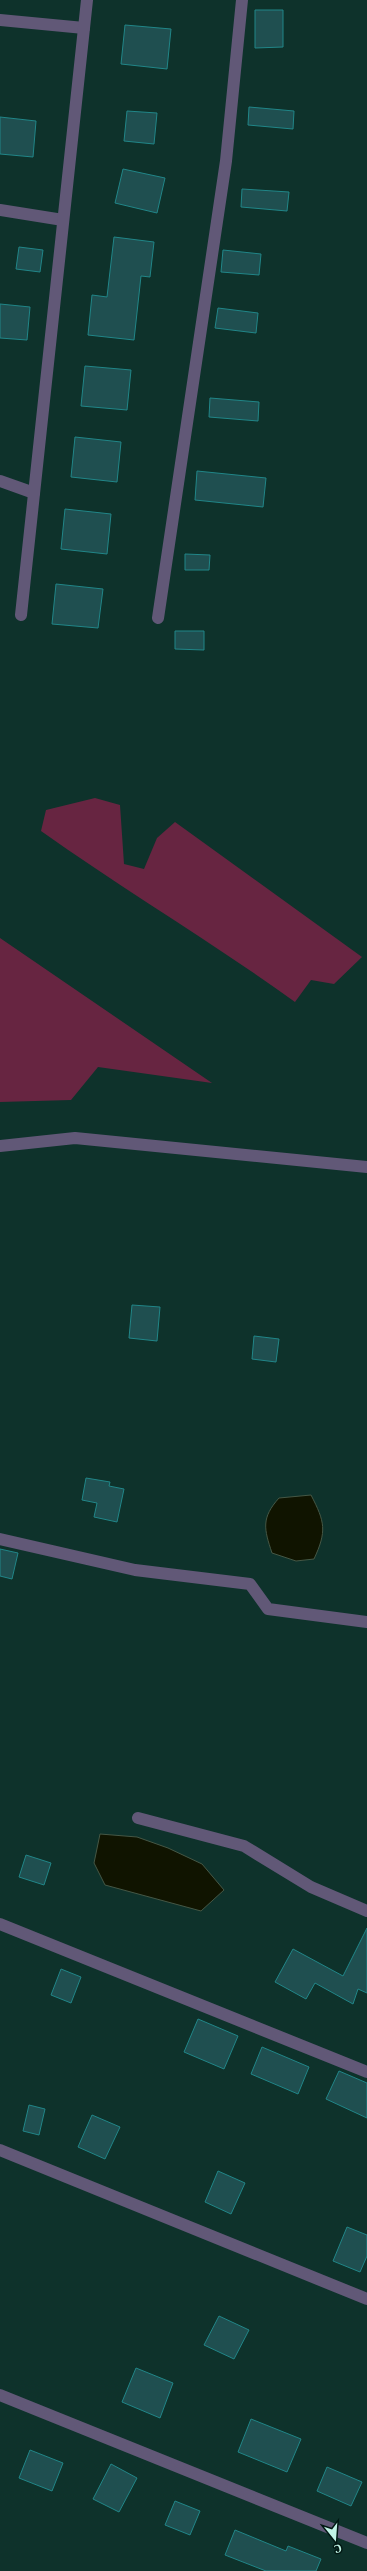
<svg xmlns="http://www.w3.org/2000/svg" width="367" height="2571" font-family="'Noto Serif',serif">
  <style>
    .green { fill: #672541 }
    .water { fill: #101400; stroke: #455745 }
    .building { fill: #1f4f50; stroke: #218688 }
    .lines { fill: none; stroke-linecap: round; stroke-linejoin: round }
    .minor { stroke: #615877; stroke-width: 12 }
  </style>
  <rect width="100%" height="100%" fill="#0e322b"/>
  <g class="green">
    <path d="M 95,798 L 120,805 L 124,864 L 144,869 L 157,838 L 175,822 L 362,957 L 334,984 L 311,980 L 295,1002 C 212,942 124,890 41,831 L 46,810 Z"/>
    <polygon points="0,938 212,1083 98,1067 71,1100 0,1102"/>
  </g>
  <g class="water">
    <path d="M 311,1495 C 325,1522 327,1531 314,1559 L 296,1561 L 272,1553 C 264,1529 261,1518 279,1498 Z"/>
    <polygon points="100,1834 137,1837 168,1848 202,1864 224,1890 201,1911 105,1885 94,1863"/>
  </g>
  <g class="building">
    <polygon points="255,10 283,10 283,47 255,48"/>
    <polygon points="125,25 171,29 167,69 121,64"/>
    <polygon points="249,107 294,111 293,129 248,125"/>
    <polygon points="127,111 157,113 154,144 124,141"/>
    <polygon points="0,117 36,121 33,157 0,154"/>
    <polygon points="123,169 165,178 157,213 115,203"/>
    <polygon points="242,189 289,192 287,211 241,207"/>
    <polygon points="114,237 154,242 150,277 141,276 134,340 88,335 92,295 107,297"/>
    <polygon points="19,247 43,250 40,272 16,269"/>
    <polygon points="223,250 261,254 259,275 221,272"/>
    <polygon points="0,304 30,307 27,340 0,338"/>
    <polygon points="218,308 258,313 256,333 215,328"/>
    <polygon points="85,366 131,370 127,410 81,406"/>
    <polygon points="210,398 259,402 258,421 209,417"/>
    <polygon points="75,437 121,442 117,482 71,477"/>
    <polygon points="197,471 266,478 263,507 195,500"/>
    <polygon points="65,509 111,514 107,554 61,549"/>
    <polygon points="185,554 210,555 209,570 185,570"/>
    <polygon points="56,584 103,589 98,628 52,624"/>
    <polygon points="175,631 204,631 204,650 175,649"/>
    <polygon points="132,1305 160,1307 157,1341 129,1338"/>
    <polygon points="254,1336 279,1339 276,1362 252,1359"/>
    <polygon points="86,1478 110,1482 109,1486 124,1489 117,1522 94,1517 97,1503 82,1500"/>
    <polygon points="0,1549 18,1553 12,1579 0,1576"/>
    <polygon points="26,1855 51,1863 44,1885 19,1877"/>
    <polygon points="367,1928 367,1993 358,1989 353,2004 315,1983 306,1999 275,1982 293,1949 343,1976"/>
    <polygon points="61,1969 81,1977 71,2003 51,1995"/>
    <polygon points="198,2019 238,2036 224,2069 184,2052"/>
    <polygon points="262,2047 309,2067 298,2094 251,2074"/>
    <polygon points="339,2071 367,2083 367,2118 326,2099"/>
    <polygon points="29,2105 45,2109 39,2135 23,2131"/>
    <polygon points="92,2115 120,2127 105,2159 78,2147"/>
    <polygon points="218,2171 245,2183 231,2214 205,2202"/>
    <polygon points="347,2227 367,2235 367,2256 360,2272 333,2261"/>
    <polygon points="219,2316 249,2330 234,2359 204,2345"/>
    <polygon points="136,2368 173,2383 160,2418 122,2402"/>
    <polygon points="251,2419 301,2439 287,2472 238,2452"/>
    <polygon points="30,2450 63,2463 52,2491 19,2478"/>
    <polygon points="111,2464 137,2478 119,2512 93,2499"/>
    <polygon points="327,2467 362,2482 351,2506 317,2491"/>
    <polygon points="175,2501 200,2511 190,2535 165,2525"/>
    <polygon points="235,2530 286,2551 288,2546 321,2559 316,2571 266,2571 225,2555"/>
  </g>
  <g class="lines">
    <g class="minor">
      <polyline points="0,20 84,28"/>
      <polyline points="0,210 63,220"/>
      <polyline points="0,481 34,493"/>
      <polyline points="21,615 87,0"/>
      <polyline points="158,618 226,161 242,0"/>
      <polyline points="0,1146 75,1138 367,1167"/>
      <polyline points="0,1539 135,1570 250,1584 268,1609 367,1622"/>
      <polyline points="138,1818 244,1846 311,1887 367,1911"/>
      <polyline points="0,1924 367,2072"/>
      <polyline points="0,2150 367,2299"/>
      <polyline points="0,2395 367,2543"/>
    </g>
  </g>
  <g transform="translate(335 2539) rotate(163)" stroke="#011813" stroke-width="3" paint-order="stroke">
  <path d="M0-3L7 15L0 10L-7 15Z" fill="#c1f4e6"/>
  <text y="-6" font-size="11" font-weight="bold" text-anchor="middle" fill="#c1f4e6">С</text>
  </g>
</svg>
